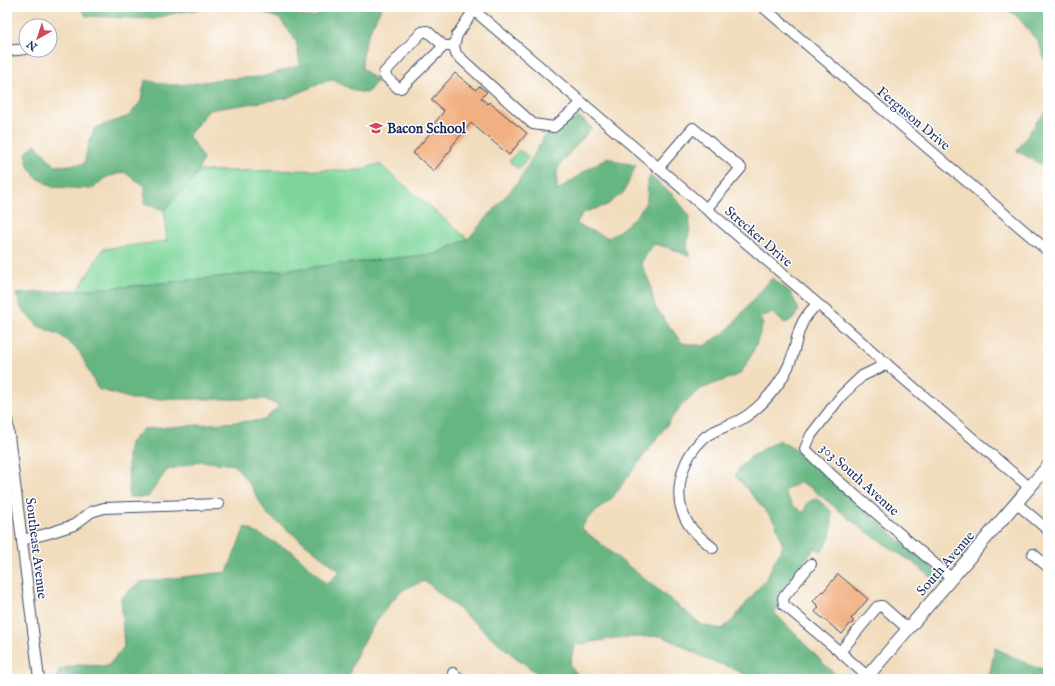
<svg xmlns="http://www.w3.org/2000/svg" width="1055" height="686" font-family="'IM FELL English',serif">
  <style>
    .green { fill: #7dd599; stroke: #4c827c }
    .forest { fill: #66b681; stroke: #407270 }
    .building { fill: #f1b081 }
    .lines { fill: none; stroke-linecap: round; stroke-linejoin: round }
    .minor-casing { stroke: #3b496c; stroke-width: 12 }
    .major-casing { stroke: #3b496c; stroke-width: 14 }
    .minor { stroke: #fff; stroke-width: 10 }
    .major { stroke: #fff; stroke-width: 12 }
    .labels { text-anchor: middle; stroke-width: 3; stroke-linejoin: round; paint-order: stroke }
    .street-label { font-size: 14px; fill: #1b2f5e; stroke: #fff }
    .poi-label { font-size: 14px; font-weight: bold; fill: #1b2f5e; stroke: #fff; text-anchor: start }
  </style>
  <rect width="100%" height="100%" fill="#fff"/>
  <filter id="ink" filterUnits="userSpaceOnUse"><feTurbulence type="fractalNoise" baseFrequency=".025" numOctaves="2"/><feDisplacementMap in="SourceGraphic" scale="8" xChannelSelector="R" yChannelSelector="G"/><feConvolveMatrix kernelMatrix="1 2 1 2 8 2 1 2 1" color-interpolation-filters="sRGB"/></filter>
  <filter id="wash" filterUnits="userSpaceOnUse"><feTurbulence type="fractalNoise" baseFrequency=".012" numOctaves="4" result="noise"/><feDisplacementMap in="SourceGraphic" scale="16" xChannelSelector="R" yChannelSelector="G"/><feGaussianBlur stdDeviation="0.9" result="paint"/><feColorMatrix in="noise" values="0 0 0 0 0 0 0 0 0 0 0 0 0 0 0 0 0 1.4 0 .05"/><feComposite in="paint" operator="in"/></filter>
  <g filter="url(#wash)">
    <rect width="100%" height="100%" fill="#f1dcbc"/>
    <g class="green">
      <polygon points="519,150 529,157 518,169 509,161"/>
      <polygon points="379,164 468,239 435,254 134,286 78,290 103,249 167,241 164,210 184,190 199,171 358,170"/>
    </g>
    <g class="forest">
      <polygon points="81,7 217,7 178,12 154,19 86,16"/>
      <path d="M 249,7 L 293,7 L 293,12 L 302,16 L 315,17 L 322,7 L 339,7 L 340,10 L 349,7 L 382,7 C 371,27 362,44 362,68 L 377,81 L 367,93 L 355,91 L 333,80 L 324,82 L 287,98 L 209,110 L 188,136 L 196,146 L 203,159 C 196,180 179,195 164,210 L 144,204 L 145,186 L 124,172 L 107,177 L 91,189 L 52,187 L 36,177 L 28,166 L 26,153 L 35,144 L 55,166 L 84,164 L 89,142 L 95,128 L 129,116 L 141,101 L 145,80 L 170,85 L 190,84 L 223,79 L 262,77 L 300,65 L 296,41 L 280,19 Z"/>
      <polygon points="1004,7 1048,7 1048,71 1039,43 1018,17"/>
      <polygon points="1048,110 1048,168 1017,151 1038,120"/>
      <path d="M 580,117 L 592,128 L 563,160 L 557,171 L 557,191 L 573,180 L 585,171 L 608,157 L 618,162 L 636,165 L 624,192 L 607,205 L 583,213 L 576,224 L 609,238 C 621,230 644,213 647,198 C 648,189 646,185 650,176 L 674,196 L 689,215 L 690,228 L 687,244 L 689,256 L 669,248 L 654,244 L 641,263 L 650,284 L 655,307 L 682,343 L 704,346 L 726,332 L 772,278 L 790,292 L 799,310 L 793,319 L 785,323 L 772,313 L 759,317 L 763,324 L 757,342 L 748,362 L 740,374 L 701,389 L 681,406 L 612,498 L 587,519 L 581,528 L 702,625 L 722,629 L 732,621 L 765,580 L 783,546 L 775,522 L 735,475 C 745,457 761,450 779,440 L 794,449 L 940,575 L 936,582 L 914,563 L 901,555 L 861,528 L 811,488 L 800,482 L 784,491 L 793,506 L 804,513 L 807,503 L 816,498 L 831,511 C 833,526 832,539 822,551 L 815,548 L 787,583 L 775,613 L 823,663 L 841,679 L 754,679 L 729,667 L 708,660 L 677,643 L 661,636 L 616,638 L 574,645 L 570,665 L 581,679 L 545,679 L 515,657 L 425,581 C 418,584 408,586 402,591 C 386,603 349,659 349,679 L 56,679 L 59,670 L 77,665 L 108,666 L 124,647 L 121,598 L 140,582 L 227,572 L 245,527 L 293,552 L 327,584 L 340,571 L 266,513 L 252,488 L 235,465 L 201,461 L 167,470 L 148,497 L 129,497 L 128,456 L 130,443 L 143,429 L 264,420 L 279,406 L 265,399 L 132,399 L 98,389 L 79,351 L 60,335 L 38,326 L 22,310 L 16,294 L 134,286 L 435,254 L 468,239 L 518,182 L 546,134 Z"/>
      <polygon points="995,648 1034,667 1048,670 1048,679 987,679 989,677"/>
    </g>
    <g id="blocks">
      <g class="building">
        <polygon points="455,73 476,90 479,86 487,92 481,98 488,104 489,102 527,133 509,155 471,123 451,147 452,148 434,171 413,153 432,131 435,133 437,130 432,126 444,111 431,100"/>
        <polygon points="838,574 868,599 851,619 853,620 853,623 850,624 842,634 815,612 819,607 813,601 822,591 823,592"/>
      </g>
    </g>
  </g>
  <g filter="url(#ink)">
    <use href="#blocks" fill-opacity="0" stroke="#3b496c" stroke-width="1"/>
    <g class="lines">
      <g class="minor-casing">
        <g id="minor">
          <polyline points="470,7 847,329 882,360 1029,487"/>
          <polyline points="476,7 457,35 454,46 456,54 533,124 554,127 582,103"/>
          <polyline points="763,7 1048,251"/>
          <polyline points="444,46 427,31 422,32 384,73 384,75 398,88 401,88 444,46 454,46"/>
          <polyline points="7,51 26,49"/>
          <polyline points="658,168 693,128 741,168 706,209"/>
          <polyline points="887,364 862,376 842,395 811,435 805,449 833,476 951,578"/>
          <polyline points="7,419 39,679"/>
          <polyline points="1016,503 1048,530"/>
          <polyline points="22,540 46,534 74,525 91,512 104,508 219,504"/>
          <path d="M 713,548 C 705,541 695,534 689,525 C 670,497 681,458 705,437 C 715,429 729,426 740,420 C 755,412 766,400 776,387 C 785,375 792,361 795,346 C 797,339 798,332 801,326 C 804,317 811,310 817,304"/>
          <polyline points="1033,554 1048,567"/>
          <polyline points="811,564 783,598 784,605 840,652"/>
          <polyline points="453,673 460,679"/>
          <polyline points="867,676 840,652 877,607 882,606 908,629"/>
        </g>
      </g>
      <g class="major-casing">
        <polyline id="major" points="865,679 1048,466"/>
      </g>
      <use href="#minor" class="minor"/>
      <use href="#major" class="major"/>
    </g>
  </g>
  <defs>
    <g id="school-bare" transform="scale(1.08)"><path d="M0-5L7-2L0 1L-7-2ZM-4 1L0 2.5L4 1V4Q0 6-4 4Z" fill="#d1495b" stroke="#fff" stroke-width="2.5" paint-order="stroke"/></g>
  </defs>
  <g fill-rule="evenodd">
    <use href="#school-bare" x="376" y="128"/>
  </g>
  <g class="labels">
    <g class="street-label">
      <text transform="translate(914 118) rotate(40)" y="5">Ferguson Drive</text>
      <text transform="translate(759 236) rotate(41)" y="5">Strecker Drive</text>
      <text transform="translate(860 479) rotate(42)" y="5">303 South Avenue</text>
      <text transform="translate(37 548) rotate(83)" y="5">Southeast Avenue</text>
      <text transform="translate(945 563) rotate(-49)" y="5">South Avenue</text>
    </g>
    <g class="poi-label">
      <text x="387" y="133">Bacon School</text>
    </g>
  </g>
  <rect width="1055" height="686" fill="none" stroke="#fff" stroke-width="24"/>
  <g transform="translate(38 38) rotate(219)"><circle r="19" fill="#ffffff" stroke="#a4acbf"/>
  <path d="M0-3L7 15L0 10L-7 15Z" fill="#d1495b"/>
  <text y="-6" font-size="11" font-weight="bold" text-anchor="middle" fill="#1b2f5e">N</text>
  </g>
</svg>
